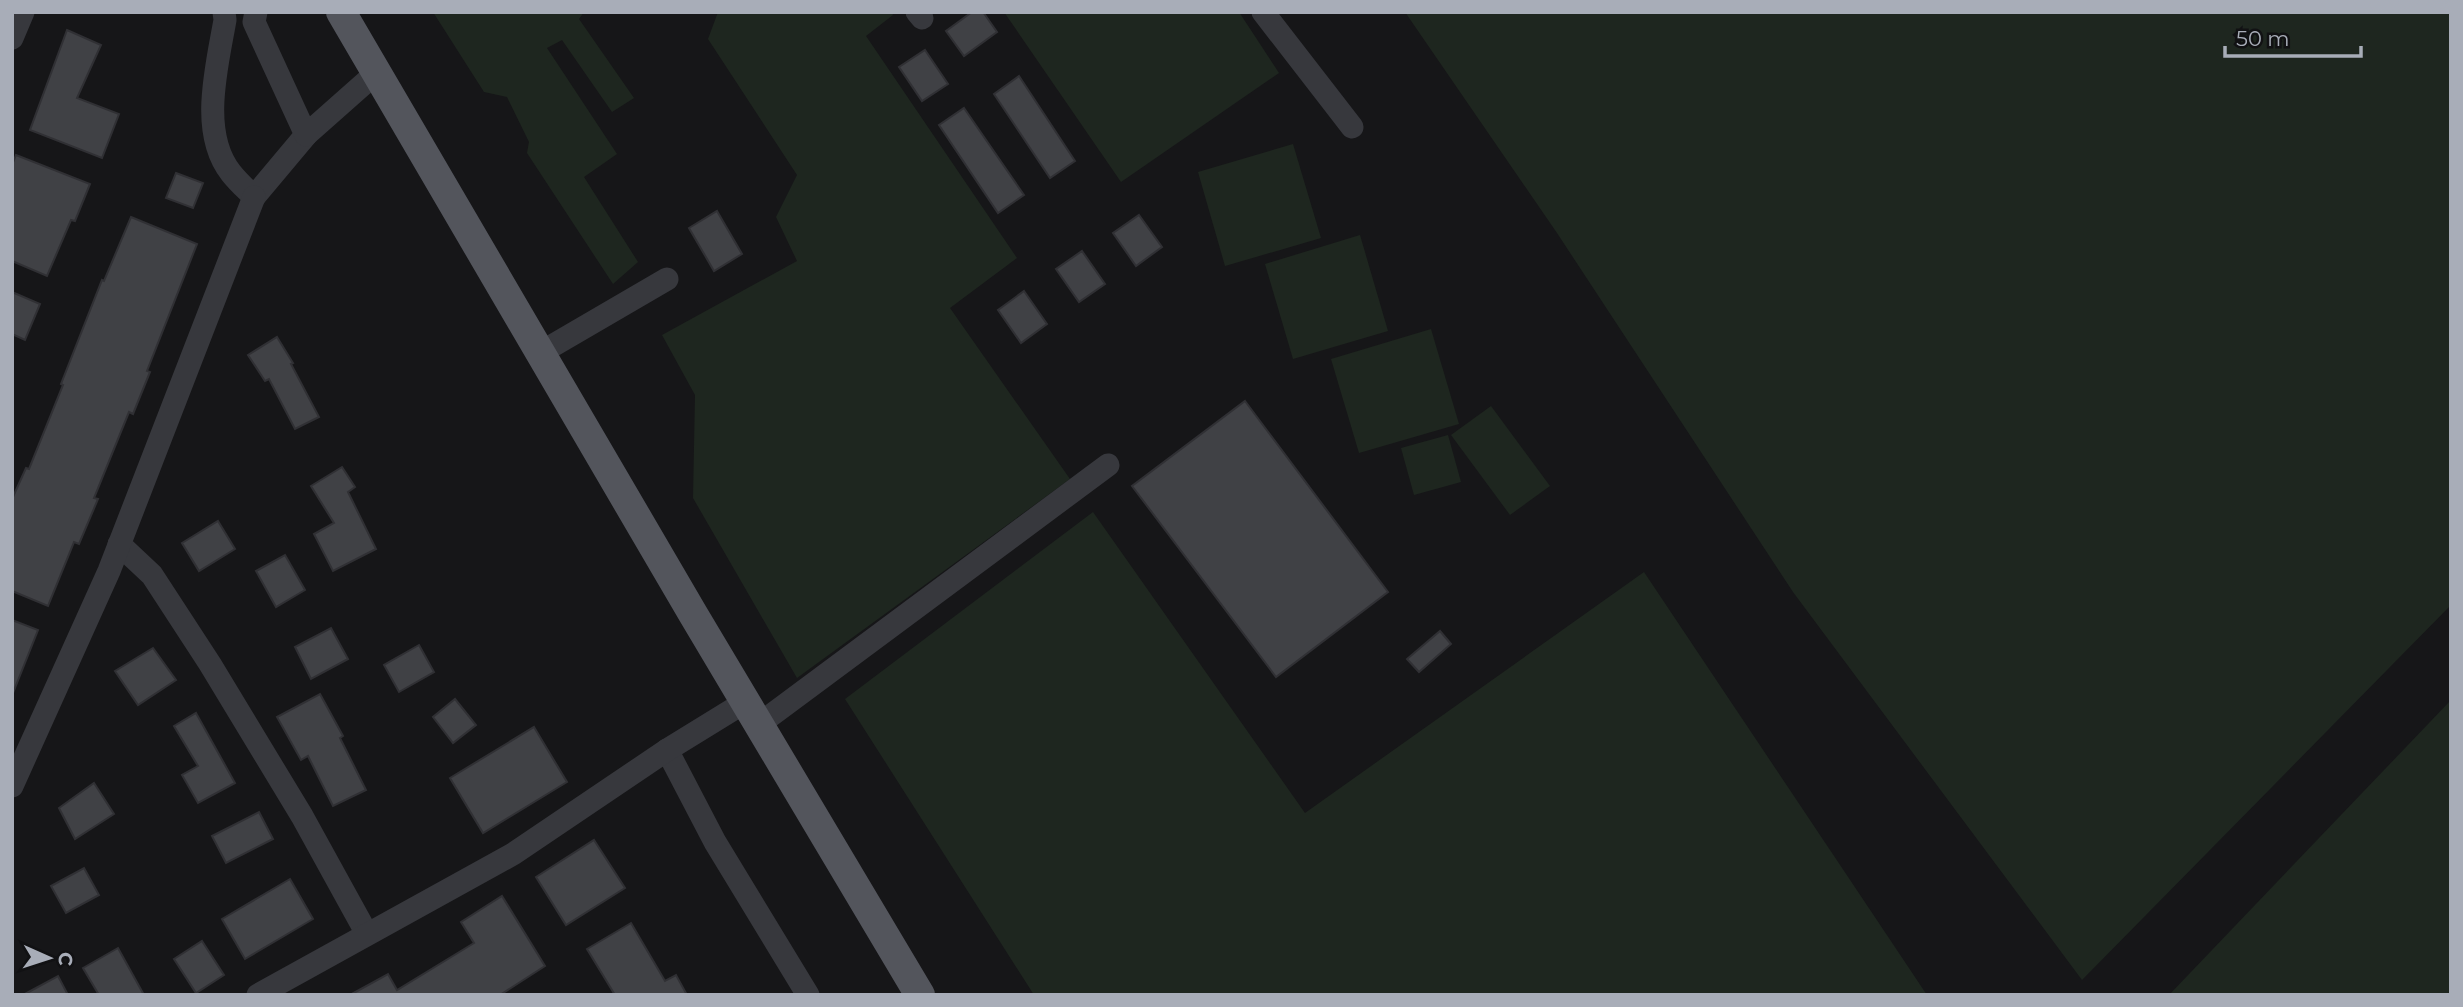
<svg xmlns="http://www.w3.org/2000/svg" width="2463" height="1007" font-family="Montserrat,sans-serif">
  <style>
    .green { fill: #1e261f }
    .building { fill: #404145; stroke: #303034; stroke-width: 2 }
    .lines { fill: none; stroke-linecap: round; stroke-linejoin: round }
    .minor { stroke: #37383d; stroke-width: 23 }
    .major { stroke: #53555c; stroke-width: 30 }
  </style>
  <rect width="100%" height="100%" fill="#161618"/>
  <g class="green">
    <polygon points="433,12 584,12 579,19 634,98 612,112 562,40 547,48 617,154 584,177 638,262 613,284 527,153 529,142 507,97 484,92"/>
    <polygon points="718,12 892,12 893,15 866,36 1017,258 950,308 1070,479 797,678 693,498 695,395 662,335 797,261 776,217 797,175 708,39"/>
    <polygon points="1004,12 1239,12 1279,73 1121,182"/>
    <polygon points="1405,12 2451,12 2451,605 2082,980 1793,592 1557,233"/>
    <polygon points="1293,144 1321,238 1225,266 1198,172"/>
    <polygon points="1360,235 1388,331 1293,359 1265,264"/>
    <polygon points="1431,329 1459,424 1359,453 1331,359"/>
    <polygon points="1491,406 1550,486 1510,515 1451,435"/>
    <polygon points="1448,435 1461,482 1414,495 1401,448"/>
    <polygon points="1093,512 1305,813 1644,572 1927,995 1034,995 845,699"/>
    <polygon points="2451,700 2451,995 2169,995"/>
  </g>
  <g class="building">
    <polygon points="972,12 983,12 997,32 964,56 946,31"/>
    <polygon points="67,30 101,45 77,98 119,114 102,158 30,130"/>
    <polygon points="925,50 948,84 922,101 899,67"/>
    <polygon points="1019,76 1075,161 1050,178 994,94"/>
    <polygon points="964,108 1024,195 998,213 939,125"/>
    <polygon points="16,155 90,184 75,221 71,220 47,276 12,261 12,165"/>
    <polygon points="176,173 203,183 193,208 166,198"/>
    <polygon points="717,211 742,254 714,271 689,228"/>
    <polygon points="1139,215 1162,247 1136,266 1113,233"/>
    <polygon points="131,217 197,244 147,371 150,372 133,414 129,412 94,498 98,499 79,544 74,542 48,606 12,591 12,499 26,468 29,469 63,385 61,384 102,280 104,281"/>
    <polygon points="1082,251 1105,284 1079,302 1056,269"/>
    <polygon points="1024,291 1047,324 1021,343 998,310"/>
    <polygon points="12,292 40,304 25,340 12,334"/>
    <polygon points="277,337 293,363 291,364 319,417 295,429 269,379 265,381 248,355"/>
    <polygon points="1245,401 1388,592 1276,677 1132,486"/>
    <polygon points="342,467 355,487 348,492 376,549 333,571 314,534 334,523 311,486"/>
    <polygon points="218,521 235,549 199,571 182,543"/>
    <polygon points="285,555 305,590 276,607 256,571"/>
    <polygon points="12,620 38,630 13,693 12,692"/>
    <polygon points="331,628 348,659 311,679 295,647"/>
    <polygon points="1440,631 1451,644 1419,672 1407,659"/>
    <polygon points="419,645 434,672 399,692 384,665"/>
    <polygon points="153,648 176,680 138,705 115,671"/>
    <polygon points="320,694 343,736 340,738 366,790 333,806 308,756 301,760 277,717"/>
    <polygon points="455,699 476,725 453,743 433,717"/>
    <polygon points="196,713 235,783 198,803 182,775 198,766 174,726"/>
    <polygon points="534,727 567,782 483,833 450,778"/>
    <polygon points="94,783 114,814 75,839 59,808"/>
    <polygon points="259,812 273,839 226,863 212,836"/>
    <polygon points="594,840 625,888 566,925 536,877"/>
    <polygon points="84,868 99,895 66,913 51,886"/>
    <polygon points="290,879 313,919 245,959 222,919"/>
    <polygon points="502,896 545,966 500,995 350,995 388,974 397,990 474,943 461,922"/>
    <polygon points="631,923 665,981 676,975 687,995 615,995 587,949"/>
    <polygon points="202,941 224,975 196,993 174,959"/>
    <polygon points="118,948 144,995 99,995 83,968"/>
    <polygon points="58,976 68,995 23,995"/>
  </g>
  <g class="lines">
    <g class="minor">
      <path d="M 224,12 L 225,20 C 217,66 199,133 231,173 C 238,182 246,189 254,197 L 306,135"/>
      <polyline points="256,12 254,22 306,135 376,73"/>
      <polyline points="917,12 922,18"/>
      <polyline points="1263,12 1352,127"/>
      <polyline points="12,38 23,12"/>
      <polyline points="540,353 667,279"/>
      <polyline points="119,544 152,575 210,664 302,816 367,934"/>
      <polyline points="758,725 1108,465"/>
      <polyline points="667,750 715,842 808,995"/>
      <polyline points="12,786 109,571 254,197"/>
      <polyline points="258,995 513,854 667,750 745,702"/>
    </g>
    <polyline class="major" points="341,12 693,614 920,995"/>
  </g>
  <rect width="2463" height="1007" fill="none" stroke="#a8adb8" stroke-width="28"/>
  <g transform="translate(49 958) rotate(93)" stroke="#111113" stroke-width="5" paint-order="stroke">
  <path d="M0-5L12 26L0 18L-12 26Z" fill="#a8adb8"/>
  <text y="-10" font-size="19" font-weight="bold" text-anchor="middle" fill="#a8adb8">С</text>
  </g>
  <path d="M2225 46v10h136v-10" fill="none" stroke="#a8adb8" stroke-width="3.5"/>
  <text x="2236" y="46" font-size="21" fill="#a8adb8" stroke="#111113" stroke-width="5" paint-order="stroke">50 m</text>
</svg>
